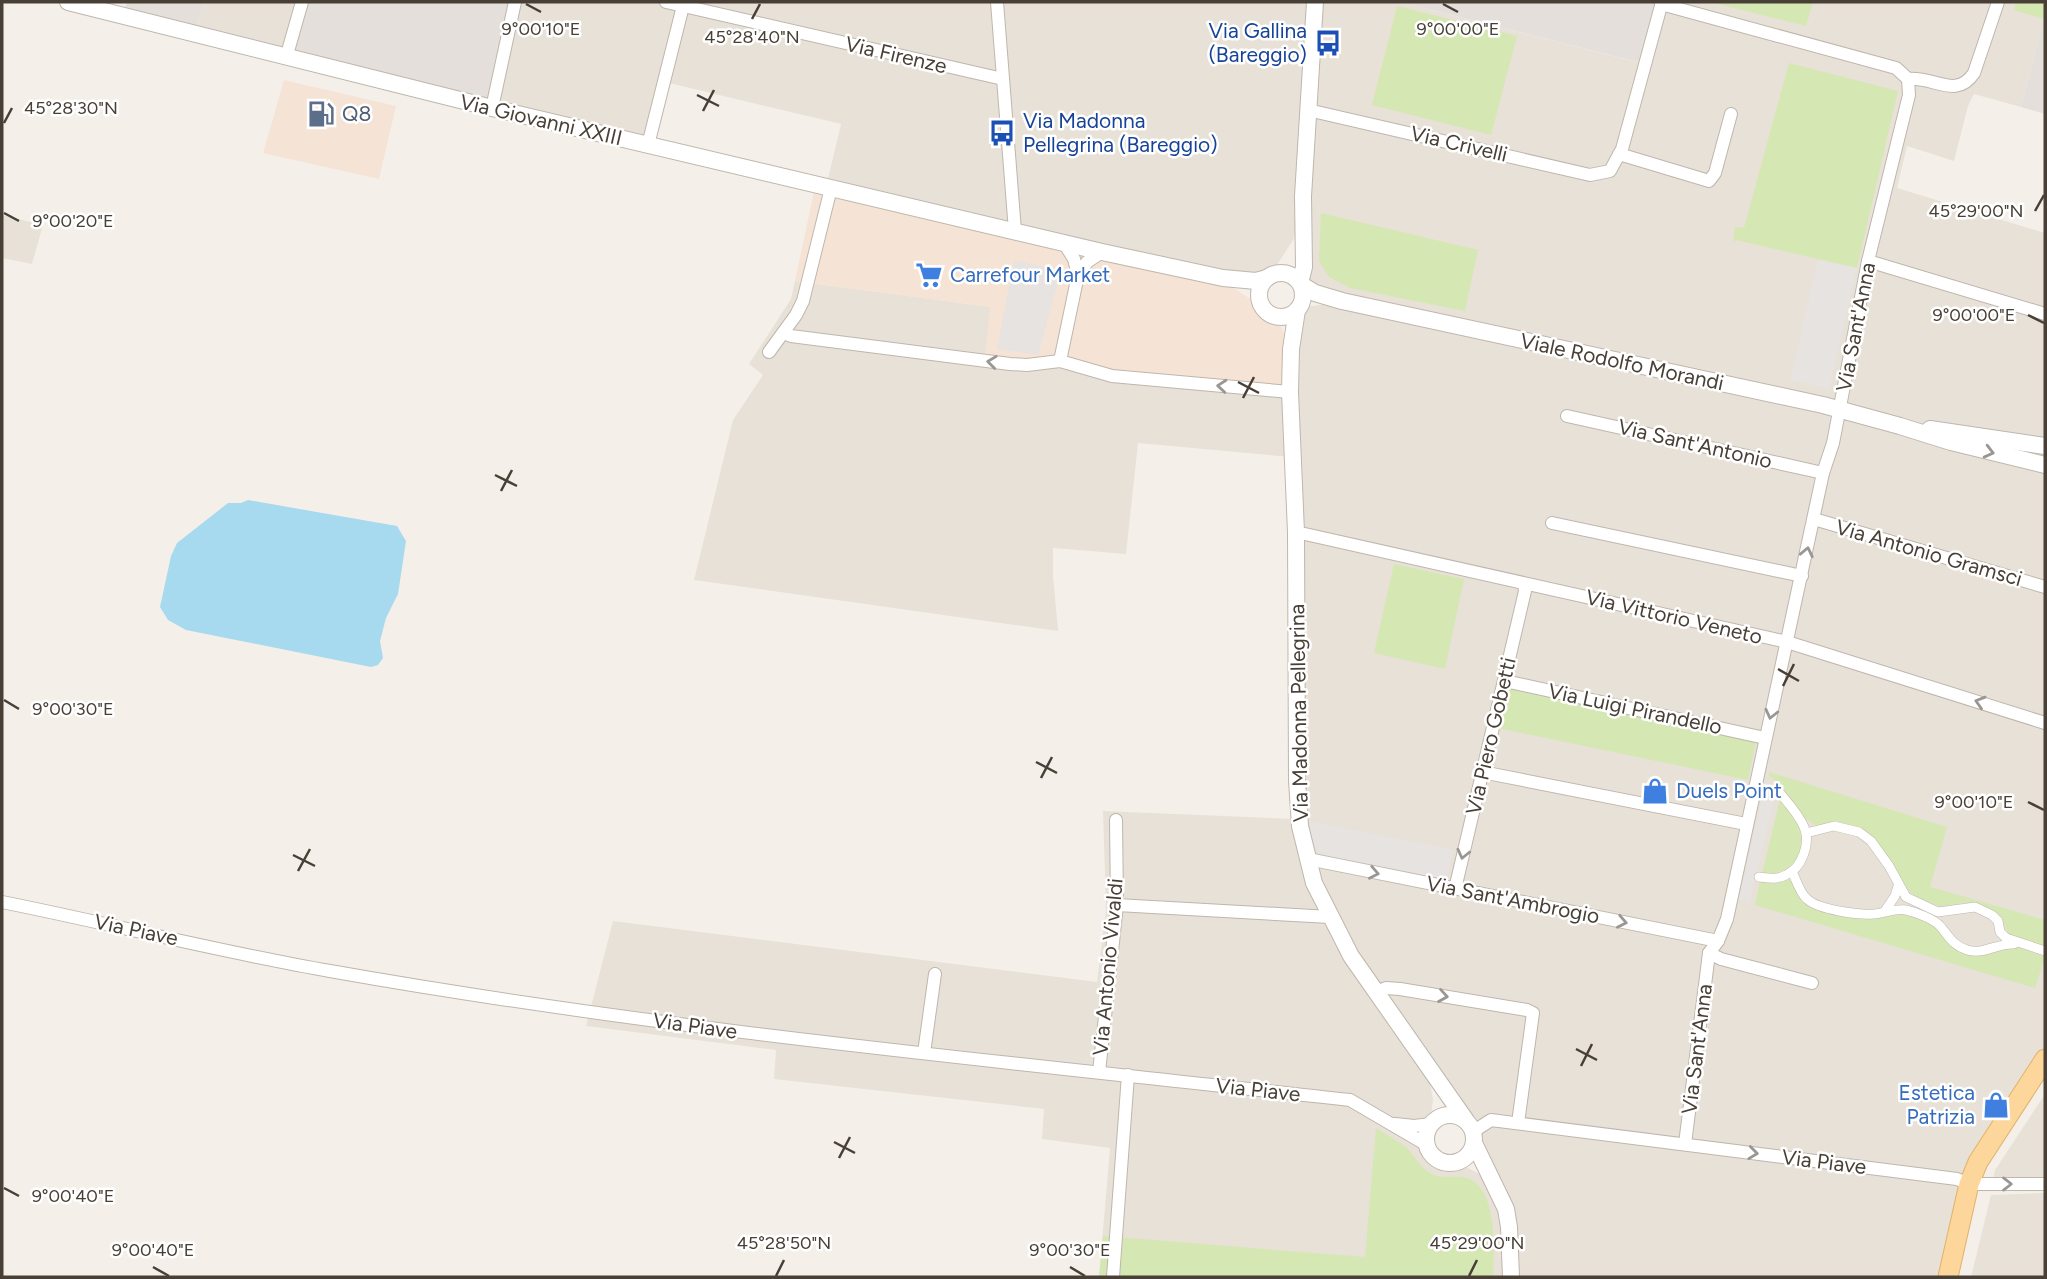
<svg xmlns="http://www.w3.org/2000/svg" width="2047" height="1279" font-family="Figtree,sans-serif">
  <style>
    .residential { fill: #e8e1d7 }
    .commercial { fill: #f5e4d5 }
    .industrial { fill: #e4dfda }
    .green { fill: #d5e7b3 }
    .parking { fill: #e6e3e1 }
    .water { fill: #a7d9ef }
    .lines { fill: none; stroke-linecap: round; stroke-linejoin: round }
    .pedestrian-casing { stroke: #bfb6ac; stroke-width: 10 }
    .minor-casing { stroke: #bfb6ac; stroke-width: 14 }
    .tertiary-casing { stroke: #bfb6ac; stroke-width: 18 }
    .primary-casing { stroke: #e1b26a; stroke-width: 21 }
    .pedestrian { stroke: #fff; stroke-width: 9 }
    .minor { stroke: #fff; stroke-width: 12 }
    .tertiary { stroke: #fff; stroke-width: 16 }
    .primary { stroke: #fcd69a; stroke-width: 19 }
    .oneway { stroke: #9a9691 }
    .ticks { fill: none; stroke: #484037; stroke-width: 2.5 }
    .labels { text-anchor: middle; stroke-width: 5; stroke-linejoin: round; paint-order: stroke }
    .transit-label { font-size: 21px; fill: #164399; stroke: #fff; text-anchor: end }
    .street-label { font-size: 21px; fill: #484037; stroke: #fff }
    .service-label { font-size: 21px; fill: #4e5e75; stroke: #fff; text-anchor: start }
    .shop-label { font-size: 21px; fill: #366cbe; stroke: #fff; text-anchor: start }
    .ticks-label { font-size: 18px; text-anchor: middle; fill: #484037; stroke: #fff; stroke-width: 5; stroke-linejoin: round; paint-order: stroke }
  </style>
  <rect width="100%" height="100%" fill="#f4f0e9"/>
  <g class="residential">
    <polygon points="204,2 306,2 292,55 195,30"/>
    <polygon points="511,2 1311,2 1297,228 1293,240 1275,268 1267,273 1248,277 827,183 841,124 669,83 653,143 489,104"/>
    <polygon points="1320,2 1400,2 1637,62 1655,2 2045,2 2045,15 2021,107 1974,94 1968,106 1954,161 1907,146 1897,188 2045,233 2045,443 1956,428 1901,422 1317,287 1305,279"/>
    <polygon points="2,215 43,225 32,264 2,258"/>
    <polygon points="795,281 991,307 985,357 1286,389 1290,457 1138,443 1126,554 1053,548 1053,575 1058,631 694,580 733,420 763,375 749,364 791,299"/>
    <polygon points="1318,305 1331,305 1833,409 2045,470 2045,1053 1973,1165 1945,1277 1514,1277 1512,1228 1478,1142 1478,1134 1474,1122 1441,1079 1331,917 1303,827 1292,393 1301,308"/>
    <polygon points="1103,811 1296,819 1310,883 1430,1083 1433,1100 1431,1115 1422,1131 1424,1153 1433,1162 1443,1166 1462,1165 1489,1179 1503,1215 1507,1277 1099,1277 1110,1148 1042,1139 1044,1109 774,1079 776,1050 586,1026 613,921 1097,982 1106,909"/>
    <polygon points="2045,1094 2045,1180 1993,1179 1995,1170"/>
    <polygon points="2045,1193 2045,1277 1971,1277 1991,1195"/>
  </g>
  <g class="commercial">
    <polygon points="284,80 396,106 379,179 263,153"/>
    <polygon points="815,187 1223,281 1252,300 1263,314 1281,327 1285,335 1286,389 985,358 990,307 795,281"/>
  </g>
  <g class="industrial">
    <polygon points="127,2 204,2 195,30 124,11"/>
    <polygon points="306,2 511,2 489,104 292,55"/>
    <polygon points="1400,2 1655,2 1638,62"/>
    <polygon points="2045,15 2045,114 2021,107"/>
  </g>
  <g class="green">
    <polygon points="1711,2 1813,2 1806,26"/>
    <polygon points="2016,2 2045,2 2044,19 2014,10"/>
    <polygon points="1397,6 1517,36 1491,135 1372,105"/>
    <polygon points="1789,63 1898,91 1857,268 1736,240 1733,242 1735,227 1744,228"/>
    <polygon points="1321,213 1478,250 1465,311 1350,288 1329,277 1319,261"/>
    <polygon points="1394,564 1464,579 1445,669 1374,653"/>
    <polygon points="1508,685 1756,741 1748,780 1498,728"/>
    <polygon points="1769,772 1947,827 1930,887 2045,920 2045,948 2009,935 2002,920 1973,904 1963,902 1944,908 1916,897 1907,889 1890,862 1858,828 1836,821 1817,826 1807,820 1780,791 1778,782 1769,776"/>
    <path d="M 1780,799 C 1809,827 1815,874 1762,874 Z"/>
    <path d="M 1787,879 C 1799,883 1799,900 1811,906 C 1849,909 1894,906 1929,923 C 1942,930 1947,946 1961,951 C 1984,960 1989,949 2009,947 C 2020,946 2034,953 2045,957 L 2035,988 L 1755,905 L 1760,881 Z"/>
    <path d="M 1376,1128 C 1386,1135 1399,1141 1408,1149 C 1415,1157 1420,1167 1430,1173 C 1442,1180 1454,1174 1467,1178 C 1498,1188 1494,1251 1493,1277 L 1099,1277 L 1103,1236 L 1365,1257 Z"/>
  </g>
  <g class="parking">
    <polygon points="1014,260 1061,271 1038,355 997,349"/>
    <polygon points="1818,260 1857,268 1829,389 1790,380"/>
    <polygon points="1763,793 1775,796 1750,901 1739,899"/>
    <polygon points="1309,821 1453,850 1447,880 1323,855 1315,848 1311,838"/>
  </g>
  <polygon class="water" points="248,500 397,526 406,541 398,594 386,618 380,641 383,658 378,665 371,667 186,630 168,620 160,607 171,556 177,543 228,503 241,503"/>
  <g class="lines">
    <g class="pedestrian-casing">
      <g id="pedestrian">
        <polyline points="1806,833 1834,826 1859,832 1871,841 1889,866 1906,897 1938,912 1975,907 1992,915 1998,921 2000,932 2006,938 2045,951"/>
        <path d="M 1792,871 C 1796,880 1800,893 1807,899 C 1819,910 1858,915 1874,914 C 1885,913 1896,908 1906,910 C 1915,912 1934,919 1940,926 C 1949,936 1952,945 1967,950 C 1984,955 1997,943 2014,944"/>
        <path d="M 1759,877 C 1768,878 1777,880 1786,875 C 1802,868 1811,843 1804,827 C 1798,813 1788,803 1778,791"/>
        <polyline points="1885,911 1895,896 1898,886"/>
      </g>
    </g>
    <g class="minor-casing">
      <g id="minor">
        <polyline points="666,2 1003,79"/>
        <polyline points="997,2 1015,231"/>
        <polyline points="1661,4 1896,68 1908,79"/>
        <polyline points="286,58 302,2"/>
        <path d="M 1908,79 C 1934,76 1956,100 1974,73 L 1998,2"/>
        <polyline points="492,108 515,2"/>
        <polyline points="1308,110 1590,175 1610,171 1622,149 1662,2"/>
        <polyline points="648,145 684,2"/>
        <polyline points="1619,154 1709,181 1715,173 1731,114"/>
        <polyline points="1064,243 1074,259 1078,275 1087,262 1102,252"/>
        <polyline points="1868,261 2045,314"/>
        <polyline points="783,333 791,336 1010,364 1027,365 1060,361 1112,376 1290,392"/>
        <polyline points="769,352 796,315 803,301 831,188"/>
        <polyline points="1060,361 1078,275"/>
        <polyline points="1567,416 1823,473"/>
        <polyline points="1814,519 2045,587"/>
        <polyline points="1552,523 1802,576"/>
        <polyline points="1296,532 1787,642 2045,723"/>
        <polyline points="1505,681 1765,738"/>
        <polyline points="1482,772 1746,824"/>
        <polyline points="1308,859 1718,941"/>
        <polyline points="1455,889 1525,591 1524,584"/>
        <path d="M 2,902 C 112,924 220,952 330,971 C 668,1031 1010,1062 1350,1100 L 1427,1145"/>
        <polyline points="1117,905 1330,917"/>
        <polyline points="1709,953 1721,959 1812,983"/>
        <polyline points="1376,992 1386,988 1400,989 1527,1010 1533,1013 1518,1123"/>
        <polyline points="924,1053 935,974"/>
        <polyline points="1099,1072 1117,905 1116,820"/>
        <polyline points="1395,1124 1414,1126 1431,1124"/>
        <polyline points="1474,1131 1491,1120 1957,1179 1969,1184 2045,1184"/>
        <polyline points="1685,1144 1709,953 1718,941 1727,919 1823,473 1833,443 1868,261 1909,95 1908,79"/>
        <polyline points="1113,1277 1128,1075"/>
      </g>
    </g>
    <g class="tertiary-casing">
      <g id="tertiary">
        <polyline points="68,2 492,108 1102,252 1223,278 1256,281 1267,278"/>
        <circle cx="1281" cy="295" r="22"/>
        <polyline points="1300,283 1304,267 1303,196 1315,2"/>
        <polyline points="1302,285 1315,293 1342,301 1823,405 1900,426 1951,442 2045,465"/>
        <polyline points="1297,310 1291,349 1290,392 1296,532 1297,781 1300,826 1314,883 1351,956 1465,1119"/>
        <polyline points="1930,429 2045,446"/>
        <circle cx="1450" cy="1139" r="24"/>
        <polyline points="1474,1143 1506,1209 1509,1227 1511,1277"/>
      </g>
    </g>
    <g class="primary-casing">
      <polyline id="primary" points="1948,1277 1969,1184 1978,1162 2045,1059"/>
    </g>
    <use href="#pedestrian" class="pedestrian"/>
    <use href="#minor" class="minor"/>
    <use href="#tertiary" class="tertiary"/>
    <use href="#primary" class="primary"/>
  </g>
  <defs><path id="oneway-chevron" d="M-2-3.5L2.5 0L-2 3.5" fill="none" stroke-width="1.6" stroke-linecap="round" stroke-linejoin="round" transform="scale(1.75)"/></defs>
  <g class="oneway">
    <use href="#oneway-chevron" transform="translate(992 362) rotate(-173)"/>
    <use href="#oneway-chevron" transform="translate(1222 386) rotate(-175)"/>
    <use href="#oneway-chevron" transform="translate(1989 452) rotate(14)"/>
    <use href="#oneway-chevron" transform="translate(1807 552) rotate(-78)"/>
    <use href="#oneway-chevron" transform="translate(1980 702) rotate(-163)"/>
    <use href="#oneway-chevron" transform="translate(1771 714) rotate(103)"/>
    <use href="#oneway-chevron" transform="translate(1463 854) rotate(103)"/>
    <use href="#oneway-chevron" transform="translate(1374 873) rotate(11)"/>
    <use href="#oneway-chevron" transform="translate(1622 922) rotate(11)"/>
    <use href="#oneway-chevron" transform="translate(1443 996) rotate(9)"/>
    <use href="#oneway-chevron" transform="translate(1753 1153) rotate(7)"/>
    <use href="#oneway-chevron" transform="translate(2007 1184)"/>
  </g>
  <path class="ticks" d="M 526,4 L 541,12M 1443,4 L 1458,12M 752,19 L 760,4M 697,95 L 719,106M 703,111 L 714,90M 4,123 L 12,108M 2035,211 L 2044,195M 4,213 L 19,221M 2028,315 L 2044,323M 1238,382 L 1259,393M 1243,398 L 1254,377M 495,475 L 517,486M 501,491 L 512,470M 1778,669 L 1799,681M 1783,686 L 1794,664M 4,700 L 19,709M 1036,762 L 1057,773M 1041,778 L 1052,757M 2028,802 L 2044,810M 293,855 L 315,866M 298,871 L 310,849M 1576,1049 L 1597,1060M 1581,1066 L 1592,1044M 834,1142 L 855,1153M 839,1158 L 850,1137M 4,1188 L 19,1196M 153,1267 L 169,1276M 1070,1267 L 1085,1276M 776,1276 L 784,1260M 1469,1276 L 1477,1260"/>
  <defs>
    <g id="bus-bare" transform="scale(2.1)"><path d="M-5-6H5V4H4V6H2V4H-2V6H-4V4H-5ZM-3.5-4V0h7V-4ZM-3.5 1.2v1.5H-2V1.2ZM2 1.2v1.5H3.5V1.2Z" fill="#1a4fb4" stroke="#fff" stroke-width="2.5" paint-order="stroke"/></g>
    <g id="fuel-bare" transform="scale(2.1)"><path d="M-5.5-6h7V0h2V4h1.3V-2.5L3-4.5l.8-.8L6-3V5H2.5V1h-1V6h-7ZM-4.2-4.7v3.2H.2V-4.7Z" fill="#5c6f8a" stroke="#fff" stroke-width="2.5" paint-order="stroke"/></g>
    <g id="supermarket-bare" transform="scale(2.1)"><path d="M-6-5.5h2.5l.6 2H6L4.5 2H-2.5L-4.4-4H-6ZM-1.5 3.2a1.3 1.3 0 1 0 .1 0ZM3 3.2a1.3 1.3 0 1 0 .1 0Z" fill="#3f7fe0" stroke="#fff" stroke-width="2.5" paint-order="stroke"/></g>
    <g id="shop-bare" transform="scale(2.1)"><path d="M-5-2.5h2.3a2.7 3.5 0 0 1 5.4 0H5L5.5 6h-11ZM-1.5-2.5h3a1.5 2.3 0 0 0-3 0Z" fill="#3f7fe0" stroke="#fff" stroke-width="2.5" paint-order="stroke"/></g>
  </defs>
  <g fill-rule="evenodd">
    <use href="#bus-bare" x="1328" y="43"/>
    <use href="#fuel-bare" x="321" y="114"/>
    <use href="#bus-bare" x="1002" y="133"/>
    <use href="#supermarket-bare" x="929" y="275"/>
    <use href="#shop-bare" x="1655" y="791"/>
    <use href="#shop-bare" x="1996" y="1105"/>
  </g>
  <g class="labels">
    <g class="transit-label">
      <text x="1307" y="38">Via Gallina<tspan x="1307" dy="24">(Bareggio)</tspan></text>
      <text x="1023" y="128" text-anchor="start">Via Madonna<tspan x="1023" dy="24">Pellegrina (Bareggio)</tspan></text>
    </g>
    <g class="street-label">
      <text transform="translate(896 55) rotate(13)" y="7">Via Firenze</text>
      <text transform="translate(541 120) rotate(13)" y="7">Via Giovanni XXIII</text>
      <text transform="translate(1459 144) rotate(13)" y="7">Via Crivelli</text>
      <text transform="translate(1856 327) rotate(-79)" y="7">Via Sant'Anna</text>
      <text transform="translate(1622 362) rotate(12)" y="7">Viale Rodolfo Morandi</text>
      <text transform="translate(1695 444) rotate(13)" y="7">Via Sant'Antonio</text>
      <text transform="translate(1929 553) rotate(16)" y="7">Via Antonio Gramsci</text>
      <text transform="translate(1674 617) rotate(13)" y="7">Via Vittorio Veneto</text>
      <text transform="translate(1635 709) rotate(12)" y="7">Via Luigi Pirandello</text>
      <text transform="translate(1299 713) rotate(-91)" y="7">Via Madonna Pellegrina</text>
      <text transform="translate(1491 736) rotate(-77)" y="7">Via Piero Gobetti</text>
      <text transform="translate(1513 900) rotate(11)" y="7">Via Sant'Ambrogio</text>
      <text transform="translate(136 930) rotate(12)" y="7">Via Piave</text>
      <text transform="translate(1108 967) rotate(-85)" y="7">Via Antonio Vivaldi</text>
      <text transform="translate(695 1026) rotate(8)" y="7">Via Piave</text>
      <text transform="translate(1697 1049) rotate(-83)" y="7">Via Sant'Anna</text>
      <text transform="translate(1258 1090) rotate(6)" y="7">Via Piave</text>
      <text transform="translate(1824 1162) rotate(7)" y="7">Via Piave</text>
    </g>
    <g class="service-label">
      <text x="342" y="121">Q8</text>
    </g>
    <g class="shop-label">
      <text x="950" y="282">Carrefour Market</text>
      <text x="1676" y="798">Duels Point</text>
      <text x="1975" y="1100" text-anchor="end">Estetica<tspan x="1975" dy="24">Patrizia</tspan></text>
    </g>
  </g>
  <g class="ticks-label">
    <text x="1458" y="35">9°00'00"E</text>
    <text x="541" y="35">9°00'10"E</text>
    <text x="752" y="43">45°28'40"N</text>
    <text x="71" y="114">45°28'30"N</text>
    <text x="1976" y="217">45°29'00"N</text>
    <text x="73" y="227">9°00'20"E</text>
    <text x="1974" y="321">9°00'00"E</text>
    <text x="73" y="715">9°00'30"E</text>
    <text x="1974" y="808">9°00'10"E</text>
    <text x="73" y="1202">9°00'40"E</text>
    <text x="784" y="1249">45°28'50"N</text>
    <text x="1477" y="1249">45°29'00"N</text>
    <text x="153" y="1256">9°00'40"E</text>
    <text x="1070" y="1256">9°00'30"E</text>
  </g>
  <rect width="2047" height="1279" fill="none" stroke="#484037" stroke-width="7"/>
</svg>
